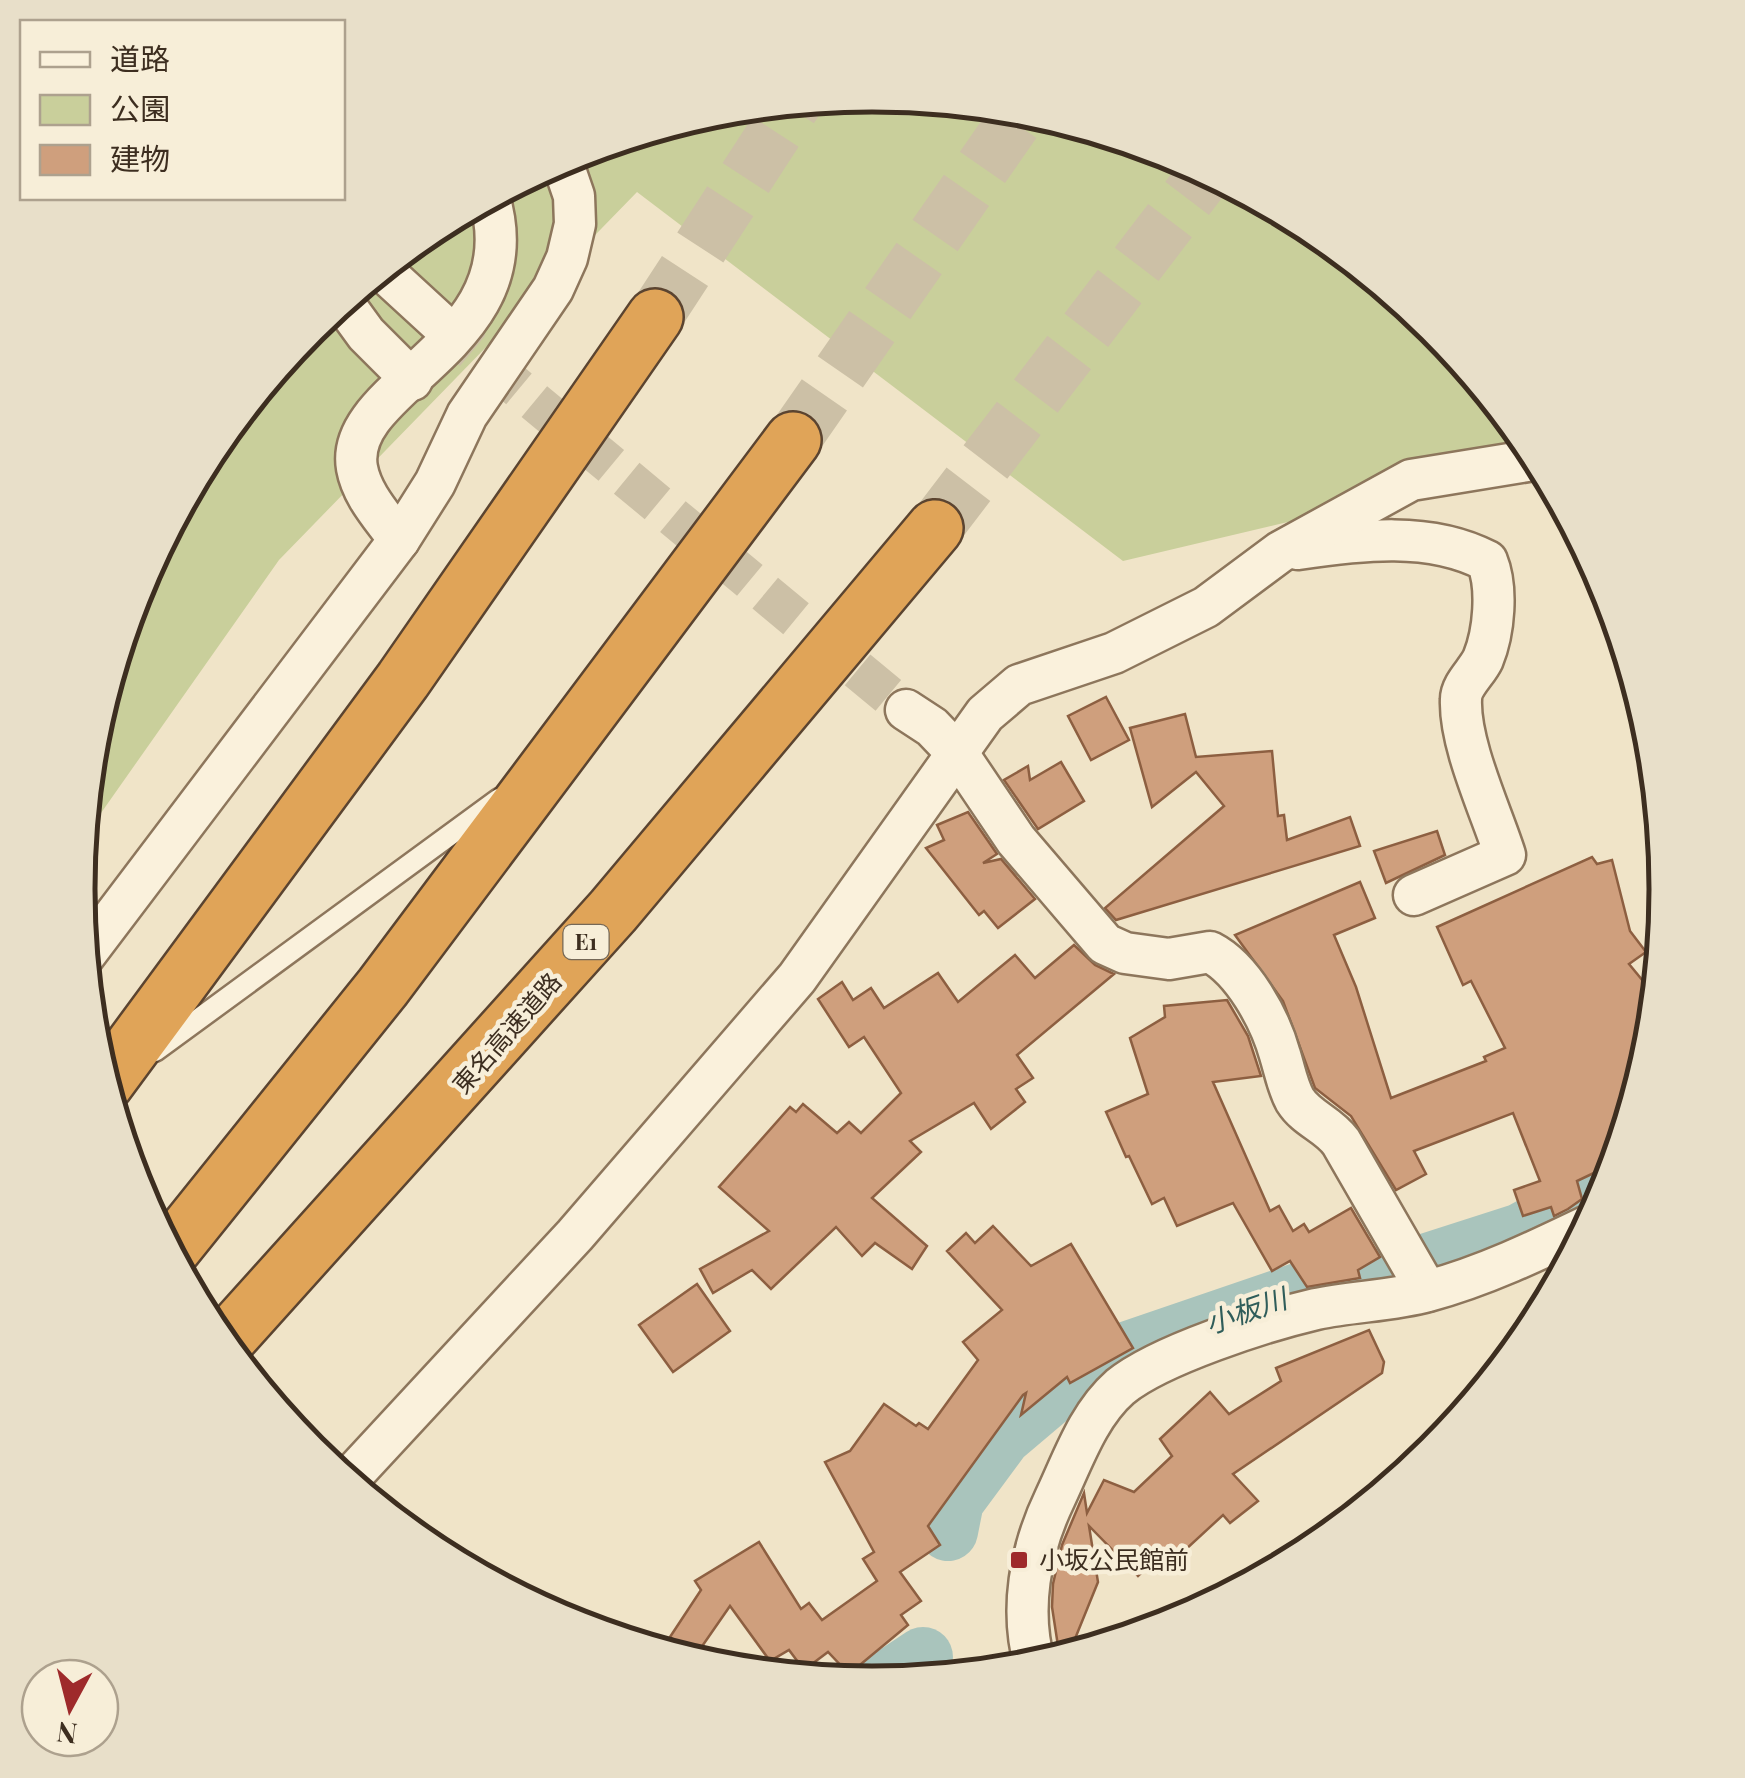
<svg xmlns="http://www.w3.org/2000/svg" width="1745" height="1778" font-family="'Playfair Display','Noto Sans JP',serif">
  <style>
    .green { fill: #c9cf9b }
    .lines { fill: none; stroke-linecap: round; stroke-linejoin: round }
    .river { stroke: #a9c4bc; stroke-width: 60 }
    .building { fill: #cf9f7d; stroke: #8d5f41; stroke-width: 2.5 }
    .street-tunnel { stroke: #ccc0a6; stroke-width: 40; stroke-dasharray: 40 20; stroke-linecap: butt }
    .highway-tunnel { stroke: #ccc0a6; stroke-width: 55; stroke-dasharray: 55 28; stroke-linecap: butt }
    .lane-casing { stroke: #8d765c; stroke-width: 25 }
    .street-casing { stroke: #8d765c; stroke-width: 45 }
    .highway-casing { stroke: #5b4430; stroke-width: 60 }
    .lane { stroke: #faf1dc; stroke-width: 20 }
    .street { stroke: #faf1dc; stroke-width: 40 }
    .highway { stroke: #e0a458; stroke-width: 55 }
    .poi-dot { fill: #9e2a2b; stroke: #f7eed8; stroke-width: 4 }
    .labels { text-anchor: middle; stroke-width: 9; stroke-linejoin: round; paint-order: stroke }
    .shield { fill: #f7eed8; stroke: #756857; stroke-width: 2.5 }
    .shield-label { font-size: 22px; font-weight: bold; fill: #3d2e20 }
    .street-label { font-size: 25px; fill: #3d2e20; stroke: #f7eed8 }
    .poi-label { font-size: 25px; fill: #3d2e20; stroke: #f7eed8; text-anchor: start }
    .water-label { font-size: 28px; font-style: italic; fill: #2f5d5a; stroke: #f7eed8 }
    .rim { fill: none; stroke: #3d2e20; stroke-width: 5 }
  </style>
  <rect width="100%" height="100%" fill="#f0e4c8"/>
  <g class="green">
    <polygon points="873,94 1028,109 1177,155 1315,228 1435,327 1541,462 1123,561 637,192 279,560 82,840 93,733 138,584 212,447 311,326 431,228 569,154 718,109"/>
    <path d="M 1489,1385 C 1423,1465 1353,1530 1260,1579 Z"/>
  </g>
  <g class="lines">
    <g class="river">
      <polyline points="948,1531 954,1501 1002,1436 1054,1392 1120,1354 1310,1289 1384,1277 1521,1233 1610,1184"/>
      <polyline points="884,1683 923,1657"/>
    </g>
  </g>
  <g class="building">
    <polygon points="1106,697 1129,740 1091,760 1068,716"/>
    <polygon points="1185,714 1196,757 1272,751 1278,816 1284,815 1287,840 1350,817 1360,846 1116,920 1105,908 1224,806 1196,772 1152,807 1130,728"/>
    <polygon points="1061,762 1084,801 1038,829 1004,780 1028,766 1030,780"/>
    <polygon points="968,812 997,854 983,863 1001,859 1035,899 998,928 984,911 979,915 926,848 944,840 937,825"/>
    <polygon points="1437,831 1445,855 1386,883 1374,851"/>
    <polygon points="1592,857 1597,864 1612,860 1630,931 1646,952 1629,964 1657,998 1652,1045 1617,1162 1577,1181 1582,1199 1568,1209 1554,1216 1551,1207 1523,1216 1514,1190 1540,1181 1513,1113 1414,1151 1426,1174 1396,1190 1351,1116 1315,1088 1283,1001 1235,935 1360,882 1375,918 1334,935 1356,987 1391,1098 1486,1061 1484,1057 1505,1048 1471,981 1463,985 1437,927"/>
    <polygon points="1074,945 1095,965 1114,974 1017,1055 1033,1078 1016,1089 1025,1102 991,1129 974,1103 910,1141 921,1152 872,1198 927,1246 912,1269 875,1243 862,1256 836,1227 771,1289 752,1270 713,1293 700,1269 769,1231 719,1187 790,1107 796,1112 803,1104 837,1133 849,1122 861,1133 901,1093 864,1037 849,1047 818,999 842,982 853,1000 871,988 884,1008 938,973 958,1002 1015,955 1035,978"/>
    <polygon points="1227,1000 1248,1036 1261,1076 1213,1082 1270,1211 1279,1206 1293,1231 1304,1224 1309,1232 1351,1208 1380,1257 1358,1270 1360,1278 1307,1287 1290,1261 1272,1271 1233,1203 1177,1226 1164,1198 1152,1204 1129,1156 1126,1157 1106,1112 1148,1094 1130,1038 1165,1017 1164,1006"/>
    <polygon points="993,1226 1031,1266 1071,1244 1133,1348 1070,1383 1067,1377 1021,1415 1026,1393 1023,1395 928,1526 940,1545 900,1572 921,1601 901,1615 908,1625 849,1674 828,1652 804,1670 789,1650 770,1661 730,1606 696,1655 670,1637 701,1590 695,1581 759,1542 801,1609 809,1603 822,1620 877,1581 863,1559 874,1552 825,1462 850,1451 884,1404 916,1426 919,1423 928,1429 978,1360 963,1342 1002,1310 947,1251 966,1233 975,1243"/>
    <polygon points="697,1284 730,1331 673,1372 639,1325"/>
    <polygon points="1369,1330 1384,1362 1382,1373 1233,1474 1258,1501 1230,1523 1223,1515 1170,1564 1161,1554 1138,1576 1089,1526 1098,1582 1068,1656 1060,1659 1052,1607 1053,1584 1062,1545 1084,1493 1087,1513 1104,1480 1134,1492 1172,1456 1160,1439 1210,1392 1229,1414 1281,1381 1276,1368"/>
  </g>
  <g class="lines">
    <polyline class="street-tunnel" points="442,325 906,710"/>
    <g class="highway-tunnel">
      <polyline points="655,317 795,102"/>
      <polyline points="793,440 1023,109"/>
      <polyline points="935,528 1208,171"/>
    </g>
    <g class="lane-casing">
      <polyline id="lane" points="155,1051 499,799"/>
    </g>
    <g class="street-casing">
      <g id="street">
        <polyline points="381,269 442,325"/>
        <polyline points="342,301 366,334 412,380"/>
        <path d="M 399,540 C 384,518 362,496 357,468 C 342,384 534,344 489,197"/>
        <path d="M 1298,549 C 1360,540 1430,531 1487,561 C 1498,588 1494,632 1483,659 C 1477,672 1461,685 1461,699 C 1459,744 1491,811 1505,855 L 1414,895"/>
        <path d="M 906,710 L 932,727 L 958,754 L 1016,840 L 1105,944 L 1125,953 L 1169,959 L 1210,952 C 1243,969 1270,1019 1280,1055 C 1285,1071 1287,1085 1295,1100 C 1307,1119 1328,1124 1341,1142 L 1427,1291"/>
        <polyline points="84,956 399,540 435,483 467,415 553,289 567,258 575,224 574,196 561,158"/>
        <polyline points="347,1481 575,1235 797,978 985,714 1019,685 1114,653 1206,607 1280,552 1411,480 1540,459"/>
        <path d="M 1035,1666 C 1019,1610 1030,1550 1055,1498 C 1073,1460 1088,1415 1120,1387 C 1159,1355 1265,1321 1316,1309 C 1353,1301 1392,1301 1428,1291 C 1484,1276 1538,1250 1590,1225"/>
      </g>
    </g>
    <g class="highway-casing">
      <g id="highway">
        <polyline points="105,1084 403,680 655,317"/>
        <polyline points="170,1252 383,987 793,440"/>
        <polyline points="223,1344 613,911 935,528"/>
      </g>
    </g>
    <use href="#lane" class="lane"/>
    <use href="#street" class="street"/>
    <use href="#highway" class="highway"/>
  </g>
  <rect class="poi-dot" x="1009" y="1550" width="20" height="20" rx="5"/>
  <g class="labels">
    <rect class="shield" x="563.5" y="925" width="45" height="34" rx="8"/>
    <g class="shield-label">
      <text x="586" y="950">E1</text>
    </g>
    <g class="street-label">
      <text transform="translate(507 1033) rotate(-49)" y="9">東名高速道路</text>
    </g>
    <g class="poi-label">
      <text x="1039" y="1569">小坂公民館前</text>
    </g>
    <g class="water-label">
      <text transform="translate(1246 1311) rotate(-19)" y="10">小板川</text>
    </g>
  </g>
  <path d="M0 0H1745V1778H0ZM95 889a777 777 0 1 1 1554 0a777 777 0 1 1-1554 0Z" fill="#e8dfc9" fill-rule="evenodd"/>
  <path class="rim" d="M95 889a777 777 0 1 1 1554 0a777 777 0 1 1-1554 0Z"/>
  <rect x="20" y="20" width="325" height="180" fill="#f7eed8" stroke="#ada18e" stroke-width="2.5"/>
  <rect x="40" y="52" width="50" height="15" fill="#faf1dc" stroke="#ada18e" stroke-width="2.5"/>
  <text x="110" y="70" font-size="30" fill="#3d2e20">道路</text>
  <rect x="40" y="95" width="50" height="30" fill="#c9cf9b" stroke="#ada18e" stroke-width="2.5"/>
  <text x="110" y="120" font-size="30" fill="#3d2e20">公園</text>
  <rect x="40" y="145" width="50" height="30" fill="#cf9f7d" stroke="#ada18e" stroke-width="2.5"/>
  <text x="110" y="170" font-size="30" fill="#3d2e20">建物</text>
  <g transform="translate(70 1708) rotate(187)"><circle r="48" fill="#f7eed8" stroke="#ada18e" stroke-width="2.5"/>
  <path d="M0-8L18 38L0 25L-18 38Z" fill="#9e2a2b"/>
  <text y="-15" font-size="28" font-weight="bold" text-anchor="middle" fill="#3d2e20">N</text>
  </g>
</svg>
